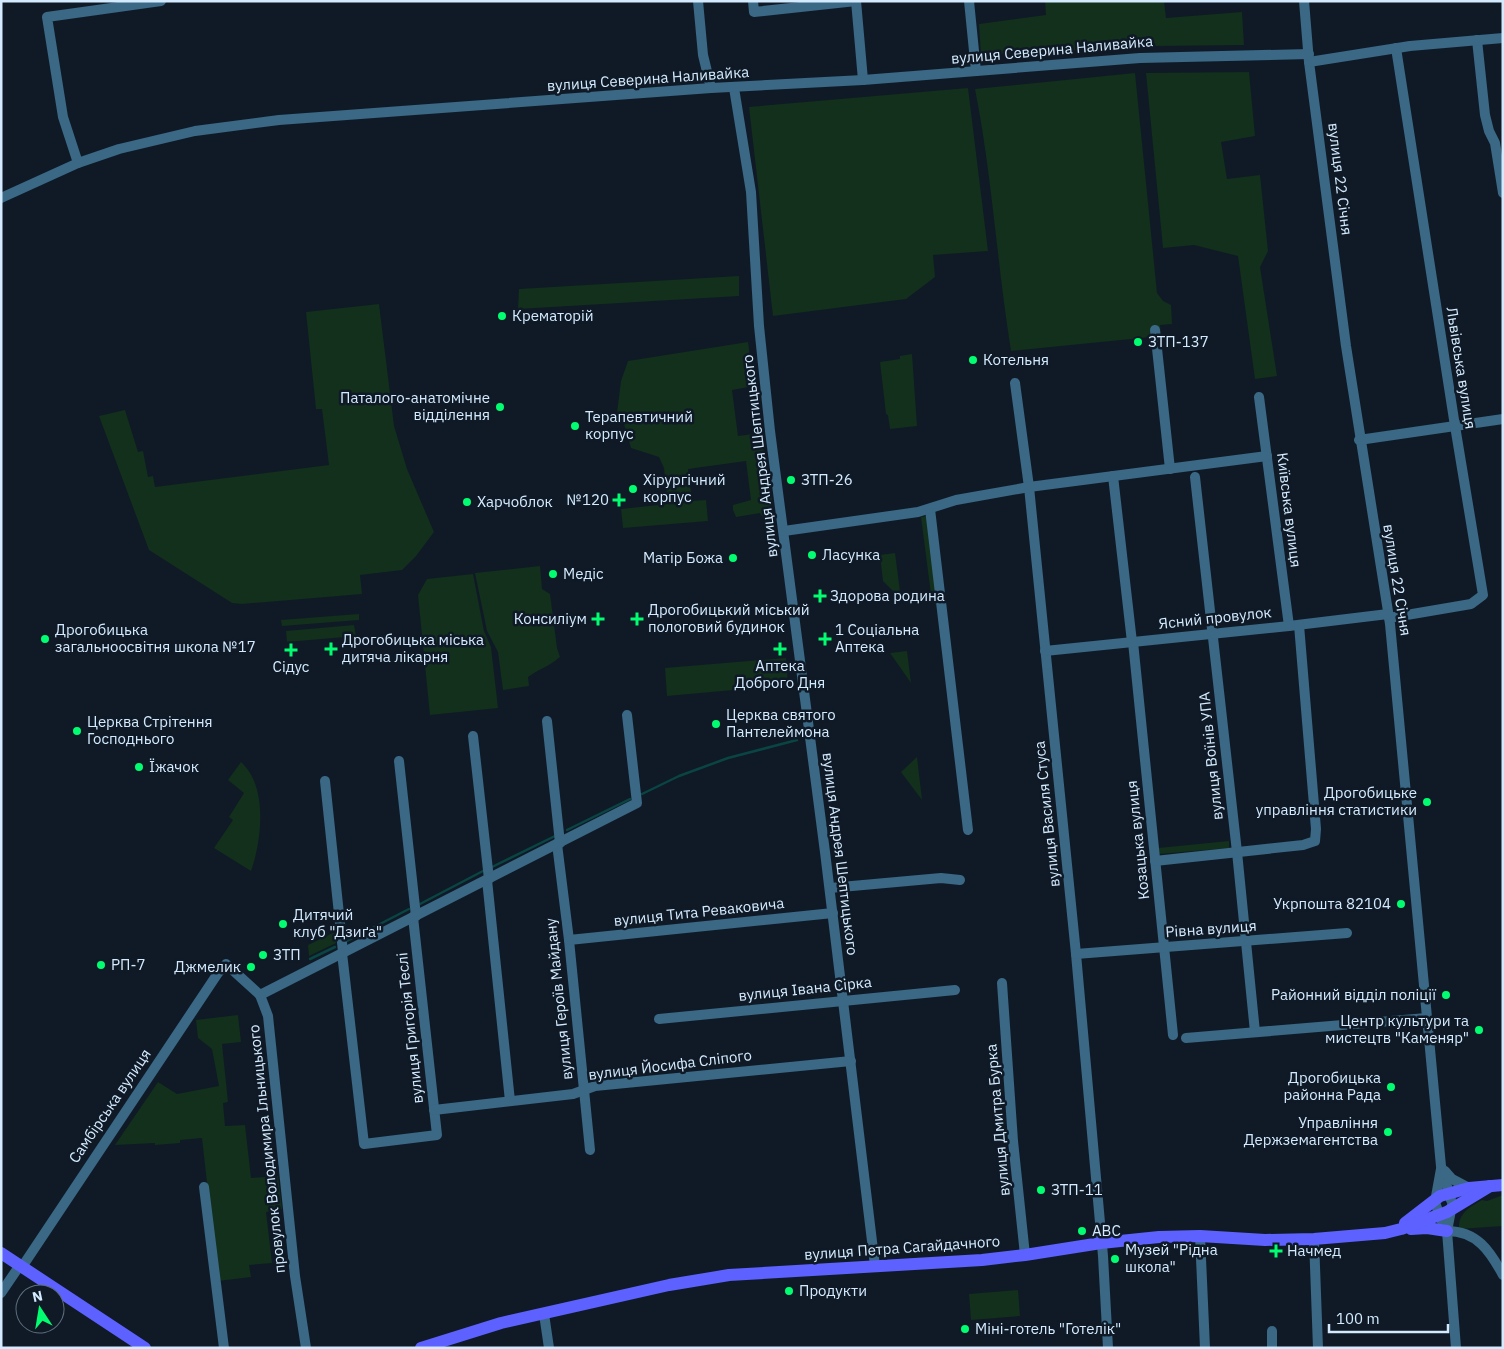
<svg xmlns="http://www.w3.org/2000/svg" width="1504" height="1349" font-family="'IBM Plex Sans',sans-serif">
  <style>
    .green { fill: #12301b }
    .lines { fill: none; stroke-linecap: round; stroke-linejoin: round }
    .stream { stroke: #0a4443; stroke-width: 2.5 }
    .minor { stroke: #3a6885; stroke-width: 10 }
    .major { stroke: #5c61ff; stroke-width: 12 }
    .poi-dot { fill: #01fe71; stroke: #0f1a26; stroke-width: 2 }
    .labels { text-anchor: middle; stroke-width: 5; stroke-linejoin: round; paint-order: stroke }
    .street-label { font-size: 15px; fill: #d4ebff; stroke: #0f1a26 }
    .poi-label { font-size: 15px; fill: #d4ebff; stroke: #0f1a26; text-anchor: start }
  </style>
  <rect width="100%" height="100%" fill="#0f1a26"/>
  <g class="green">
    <polygon points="1045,1 1164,1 1166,18 1242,12 1244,45 1157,46 981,55 979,24 1046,15"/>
    <polygon points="1249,72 1255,136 1221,142 1227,179 1260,175 1268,251 1260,267 1277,376 1255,379 1238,256 1194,245 1163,248 1146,73"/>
    <path d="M 1135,73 L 1157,293 L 1163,301 L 1171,305 L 1172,324 L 1160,325 L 1161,336 L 1011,351 C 997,264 992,175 975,89 Z"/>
    <polygon points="968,88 988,251 933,255 935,277 906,299 773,316 749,107"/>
    <polygon points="739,276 739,296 518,309 519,289"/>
    <polygon points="379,304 394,426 407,469 434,532 416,556 402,570 360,575 362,594 242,604 232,603 149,550 99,416 125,410 138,452 143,451 148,477 153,476 155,487 329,465 322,409 316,409 306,312"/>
    <polygon points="748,342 754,386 732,390 738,436 761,433 772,501 765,521 760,513 736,517 733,510 733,505 751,500 746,461 688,469 692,501 706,500 708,521 623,528 621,509 668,504 664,468 659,457 631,448 624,424 617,413 621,381 628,361"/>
    <polygon points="912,354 917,426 890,429 888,415 886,414 880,362 900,359 900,356"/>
    <polygon points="928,516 939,607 932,602 921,517"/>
    <polygon points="895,553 901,599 883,581 880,555"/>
    <path d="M 540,566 L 542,589 L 550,594 L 557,648 L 560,657 C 550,666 539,669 528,677 L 529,686 L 503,690 L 498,652 L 487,631 L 475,573 Z"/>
    <polygon points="473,574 484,631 491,647 498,708 430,715 418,595 427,579"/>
    <polygon points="359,614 359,620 282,626 281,620"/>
    <polygon points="354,625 356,636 287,642 286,631"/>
    <polygon points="907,651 911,683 890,653"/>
    <polygon points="786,658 788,685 667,696 665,668"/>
    <polygon points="917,757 922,800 901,772"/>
    <path d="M 241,762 C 268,786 262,840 251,871 L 214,848 L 233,820 L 229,817 L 244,793 L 228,780 Z"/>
    <polygon points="1229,841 1229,848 1159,854 1158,848"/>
    <polygon points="335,932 336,943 309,956 308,945"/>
    <polygon points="238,1015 241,1042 222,1044 228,1102 223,1103 225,1126 245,1125 251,1178 278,1176 282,1209 266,1212 272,1263 249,1265 251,1277 218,1281 202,1138 180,1140 180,1143 155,1145 155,1143 115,1145 158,1082 177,1094 219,1086 212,1049 198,1038 196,1020"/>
    <path d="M 1503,1195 L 1503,1226 L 1459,1229 C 1458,1213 1470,1207 1482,1200 L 1487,1201 Z"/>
    <polygon points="1018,1290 1020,1316 971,1320 969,1294"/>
  </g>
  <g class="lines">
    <g class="stream">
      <polyline points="642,794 679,776 728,758 797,740"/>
      <polyline points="567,830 630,799"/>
      <polyline points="492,867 555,836"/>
      <polyline points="420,904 483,871"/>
      <polyline points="347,941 409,909"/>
      <polyline points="310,959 335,947"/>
    </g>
    <g class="minor">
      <polyline points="698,1 703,55 711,88"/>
      <polyline points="753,1 754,12 856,1"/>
      <polyline points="856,1 863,80"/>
      <polyline points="969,1 976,71"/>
      <polyline points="1304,1 1309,62 1346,346 1390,624 1441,1166 1451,1200"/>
      <polyline points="1477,40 1485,115 1489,131 1495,143 1503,193"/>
      <polyline points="1309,62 1410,46 1503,38"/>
      <polyline points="734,88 751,192 759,326 770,431 825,852 875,1266"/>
      <polyline points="78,163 63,117 47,17 161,1"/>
      <polyline points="1,198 78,163 119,149 195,131 279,120 711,88 863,80 1140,58 1309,54"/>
      <polyline points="1155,330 1170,469"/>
      <polyline points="1015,383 1029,487 1076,954 1103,1256 1108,1348"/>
      <polyline points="1259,397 1289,626"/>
      <polyline points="1359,440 1503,419"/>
      <polyline points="1113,476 1132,642"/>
      <polyline points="1195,477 1237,852 1255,1032"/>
      <polyline points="930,509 968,830"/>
      <polyline points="784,531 918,512 956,500 1029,487 1267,456"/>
      <polyline points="1389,618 1471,604 1483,595 1455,426 1396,48"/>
      <polyline points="1133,642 1173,1035"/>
      <polyline points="1045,651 1289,626 1388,614"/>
      <polyline points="547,721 560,843"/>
      <polyline points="473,736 489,879"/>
      <polyline points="399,761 416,916"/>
      <polyline points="325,781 343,952"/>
      <polyline points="557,844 569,940 590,1150"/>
      <polyline points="1155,861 1303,845 1315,841 1316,829 1299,625"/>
      <polyline points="487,880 510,1101"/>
      <polyline points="830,888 941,878 960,880"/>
      <polyline points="569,940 833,913"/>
      <polyline points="342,953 364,1144 437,1135 413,917"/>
      <polyline points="1076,954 1347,933"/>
      <polyline points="1002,983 1013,1141 1025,1255"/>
      <polyline points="260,995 637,803 627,715"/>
      <polyline points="659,1019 955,990"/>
      <polyline points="1186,1038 1427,1018"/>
      <polyline points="434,1110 573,1094 595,1086 851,1061"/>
      <polyline points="1441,1169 1435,1202 1441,1220"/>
      <polyline points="1445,1171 1452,1179 1469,1188"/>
      <polyline points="204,1187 224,1348"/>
      <polyline points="1452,1205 1447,1231 1456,1348"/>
      <path d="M 1447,1231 C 1477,1231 1490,1251 1503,1275"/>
      <polyline points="1200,1236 1205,1348"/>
      <polyline points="1314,1239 1318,1348"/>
      <polyline points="22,1267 218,973 226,964 260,995 268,1016 295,1276 306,1348"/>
      <polyline points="1,1293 20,1265"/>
      <polyline points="544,1314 549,1348"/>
      <polyline points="1272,1331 1272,1348"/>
    </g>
    <g class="major">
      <polyline points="1405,1223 1440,1196 1469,1188 1503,1185"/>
      <polyline points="1411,1229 1427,1228 1447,1231"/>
      <polyline points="1,1253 145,1348"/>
      <polyline points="421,1348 501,1323 669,1285 729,1275 982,1260 1025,1255 1101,1243 1159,1237 1200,1236 1265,1240 1314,1239 1385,1233 1401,1229 1447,1212 1490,1186"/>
    </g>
  </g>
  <g class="poi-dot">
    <circle cx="502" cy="316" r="5"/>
    <circle cx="1138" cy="342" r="5"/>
    <circle cx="973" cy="360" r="5"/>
    <circle cx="500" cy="407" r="5"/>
    <circle cx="575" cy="426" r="5"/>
    <circle cx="791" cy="480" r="5"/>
    <circle cx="633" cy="489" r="5"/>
    <path d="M616.5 492.5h5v5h5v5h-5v5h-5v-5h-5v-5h5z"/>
    <circle cx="467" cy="502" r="5"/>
    <circle cx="812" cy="555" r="5"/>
    <circle cx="733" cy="558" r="5"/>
    <circle cx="553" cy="574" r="5"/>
    <path d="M817.5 588.5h5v5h5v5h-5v5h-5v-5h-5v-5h5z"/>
    <path d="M595.5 611.5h5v5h5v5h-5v5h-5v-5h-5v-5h5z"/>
    <path d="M634.5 611.5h5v5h5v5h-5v5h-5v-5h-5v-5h5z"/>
    <circle cx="45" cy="639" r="5"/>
    <path d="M822.5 631.5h5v5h5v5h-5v5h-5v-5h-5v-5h5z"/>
    <path d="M328.5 641.5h5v5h5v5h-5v5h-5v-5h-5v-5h5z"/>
    <path d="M777.5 641.5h5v5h5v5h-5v5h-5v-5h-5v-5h5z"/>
    <path d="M288.5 642.5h5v5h5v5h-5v5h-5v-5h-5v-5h5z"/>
    <circle cx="716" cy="724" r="5"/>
    <circle cx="77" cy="731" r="5"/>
    <circle cx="139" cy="767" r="5"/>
    <circle cx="1427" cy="802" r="5"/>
    <circle cx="1401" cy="904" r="5"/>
    <circle cx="283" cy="924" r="5"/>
    <circle cx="263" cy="955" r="5"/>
    <circle cx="101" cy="965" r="5"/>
    <circle cx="251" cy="967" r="5"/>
    <circle cx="1446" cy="995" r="5"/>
    <circle cx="1479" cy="1030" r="5"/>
    <circle cx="1391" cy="1087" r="5"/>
    <circle cx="1388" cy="1132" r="5"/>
    <circle cx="1041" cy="1190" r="5"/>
    <circle cx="1082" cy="1231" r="5"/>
    <path d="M1273.5 1243.5h5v5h5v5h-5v5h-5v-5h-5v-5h5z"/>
    <circle cx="1115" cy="1259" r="5"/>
    <circle cx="789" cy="1291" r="5"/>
    <circle cx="965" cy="1329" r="5"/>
  </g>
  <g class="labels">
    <g class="street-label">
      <text transform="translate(1052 50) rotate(-5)" y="5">вулиця Северина Наливайка</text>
      <text transform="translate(648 79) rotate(-4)" y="5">вулиця Северина Наливайка</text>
      <text transform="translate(1340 179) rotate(83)" y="5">вулиця 22 Січня</text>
      <text transform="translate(1461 368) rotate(81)" y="5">Львівська вулиця</text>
      <text transform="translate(760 456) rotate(-97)" y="5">вулиця Андрея Шептицького</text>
      <text transform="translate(1289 510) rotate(83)" y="5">Київська вулиця</text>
      <text transform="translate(1397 580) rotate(81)" y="5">вулиця 22 Січня</text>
      <text transform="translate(1215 618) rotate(-6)" y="5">Ясний провулок</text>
      <text transform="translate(1211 756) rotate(-96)" y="5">вулиця Воїнів УПА</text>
      <text transform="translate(1047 814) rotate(-96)" y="5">вулиця Василя Стуса</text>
      <text transform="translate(1138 840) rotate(-96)" y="5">Козацька вулиця</text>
      <text transform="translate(840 854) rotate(83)" y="5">вулиця Андрея Шептицького</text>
      <text transform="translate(699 912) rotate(-6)" y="5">вулиця Тита Реваковича</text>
      <text transform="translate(1211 929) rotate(-4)" y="5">Рівна вулиця</text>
      <text transform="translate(805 989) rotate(-6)" y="5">вулиця Івана Сірка</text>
      <text transform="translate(559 999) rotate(-96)" y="5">вулиця Героїв Майдану</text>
      <text transform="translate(410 1028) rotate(-96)" y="5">вулиця Григорія Теслі</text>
      <text transform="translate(670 1065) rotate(-7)" y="5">вулиця Йосифа Сліпого</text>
      <text transform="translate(110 1106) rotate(-56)" y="5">Самбірська вулиця</text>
      <text transform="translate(998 1120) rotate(-95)" y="5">вулиця Дмитра Бурка</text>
      <text transform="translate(267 1149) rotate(-96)" y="5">провулок Володимира Ільницького</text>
      <text transform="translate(902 1248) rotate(-4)" y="5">вулиця Петра Сагайдачного</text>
    </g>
    <g class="poi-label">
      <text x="512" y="321">Крематорій</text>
      <text x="1148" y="347">ЗТП-137</text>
      <text x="983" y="365">Котельня</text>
      <text x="490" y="403" text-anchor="end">Паталого-анатомічне<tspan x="490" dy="17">відділення</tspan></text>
      <text x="585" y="422">Терапевтичний<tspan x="585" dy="17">корпус</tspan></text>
      <text x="643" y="485">Хірургічний<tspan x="643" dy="17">корпус</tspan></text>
      <text x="801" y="485">ЗТП-26</text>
      <text x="609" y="505" text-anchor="end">№120</text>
      <text x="477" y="507">Харчоблок</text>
      <text x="822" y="560">Ласунка</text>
      <text x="723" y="563" text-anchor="end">Матір Божа</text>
      <text x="563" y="579">Медіс</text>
      <text x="830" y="601">Здорова родина</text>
      <text x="648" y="615">Дрогобицький міський<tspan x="648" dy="17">пологовий будинок</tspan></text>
      <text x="587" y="624" text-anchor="end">Консиліум</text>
      <text x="55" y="635">Дрогобицька<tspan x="55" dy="17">загальноосвітня школа №17</tspan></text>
      <text x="835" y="635">1 Соціальна<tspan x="835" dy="17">Аптека</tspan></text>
      <text x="342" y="645">Дрогобицька міська<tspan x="342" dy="17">дитяча лікарня</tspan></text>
      <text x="780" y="671" text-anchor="middle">Аптека<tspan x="780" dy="17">Доброго Дня</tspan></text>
      <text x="291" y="672" text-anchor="middle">Сідус</text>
      <text x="726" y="720">Церква святого<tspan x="726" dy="17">Пантелеймона</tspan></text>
      <text x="87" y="727">Церква Стрітення<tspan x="87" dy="17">Господнього</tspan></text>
      <text x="149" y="772">Їжачок</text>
      <text x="1417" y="798" text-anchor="end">Дрогобицьке<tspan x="1417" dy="17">управління статистики</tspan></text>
      <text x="1391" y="909" text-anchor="end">Укрпошта 82104</text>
      <text x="293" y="920">Дитячий<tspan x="293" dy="17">клуб "Дзиґа"</tspan></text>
      <text x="273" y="960">ЗТП</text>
      <text x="111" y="970">РП-7</text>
      <text x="241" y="972" text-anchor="end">Джмелик</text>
      <text x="1436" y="1000" text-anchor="end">Районний відділ поліції</text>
      <text x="1469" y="1026" text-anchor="end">Центр культури та<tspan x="1469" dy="17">мистецтв "Каменяр"</tspan></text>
      <text x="1381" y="1083" text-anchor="end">Дрогобицька<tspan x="1381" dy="17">районна Рада</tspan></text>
      <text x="1378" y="1128" text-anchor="end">Управління<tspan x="1378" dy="17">Держземагентства</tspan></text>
      <text x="1051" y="1195">ЗТП-11</text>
      <text x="1092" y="1236">ABC</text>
      <text x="1125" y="1255">Музей "Рідна<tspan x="1125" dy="17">школа"</tspan></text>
      <text x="1287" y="1256">Начмед</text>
      <text x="799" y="1296">Продукти</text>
      <text x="975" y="1334">Міні-готель "Готелік"</text>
    </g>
  </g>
  <rect width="1504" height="1349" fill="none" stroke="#d4ebff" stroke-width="5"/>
  <g transform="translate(40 1309) rotate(348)"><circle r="24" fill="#0f1a26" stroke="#5e6e7d"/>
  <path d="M0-4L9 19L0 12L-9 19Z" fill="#01fe71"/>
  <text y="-8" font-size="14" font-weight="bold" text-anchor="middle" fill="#d4ebff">N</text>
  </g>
  <path d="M1329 1324v8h119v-8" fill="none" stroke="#d4ebff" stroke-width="2.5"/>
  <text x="1336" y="1324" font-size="15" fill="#d4ebff" stroke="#0f1a26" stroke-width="4" paint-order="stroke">100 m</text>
</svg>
